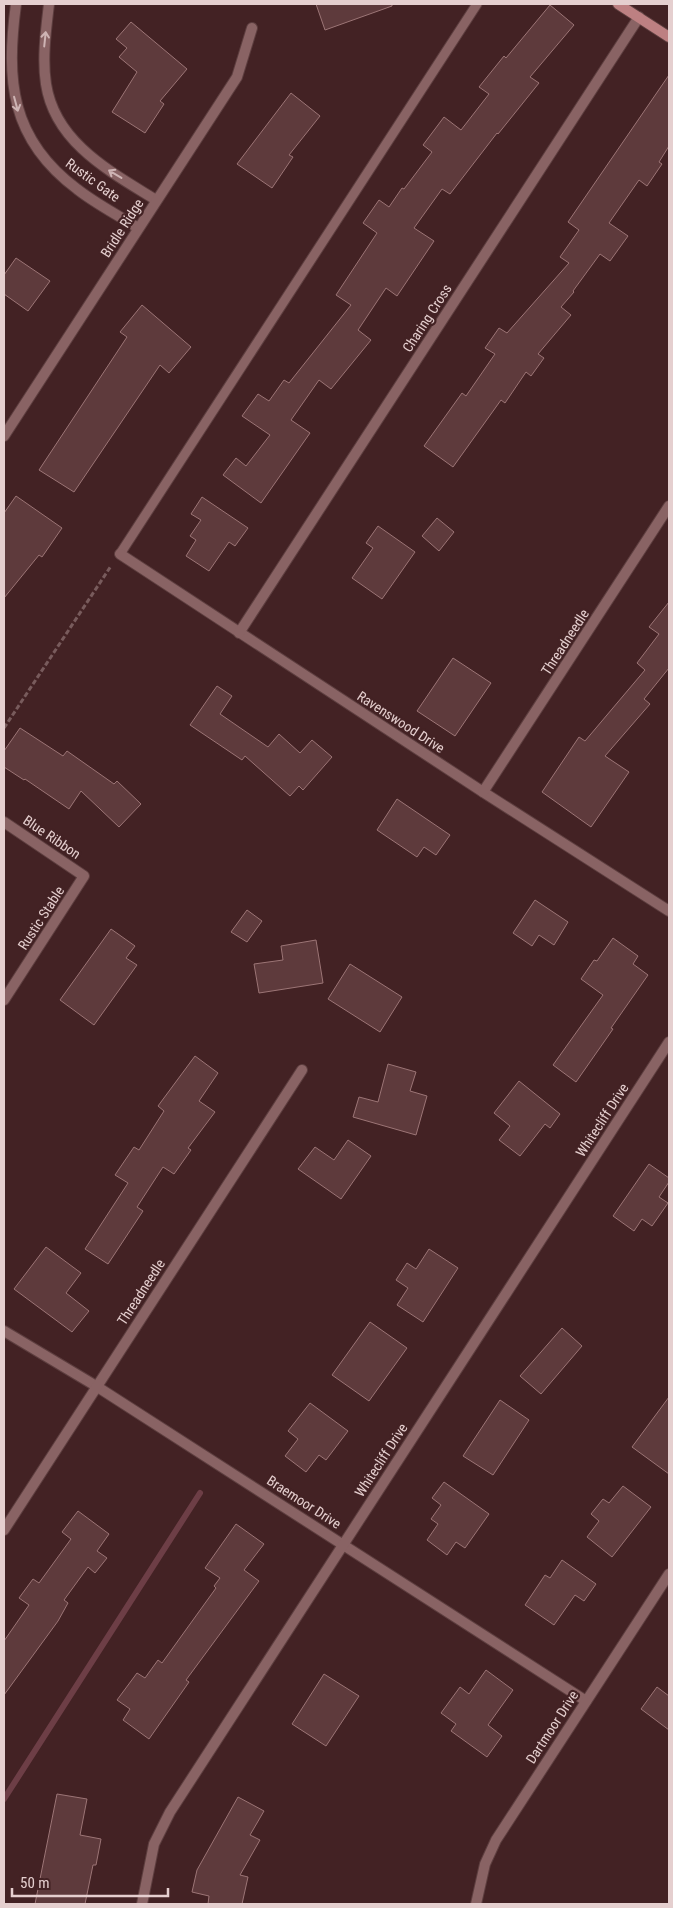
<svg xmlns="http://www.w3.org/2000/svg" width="673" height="1908" font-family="'Roboto Condensed',sans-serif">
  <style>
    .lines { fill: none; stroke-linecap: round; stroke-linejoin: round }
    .stream { stroke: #6d3e46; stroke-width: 6 }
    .building { fill: #5e3a3c; stroke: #9c7576 }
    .lane-casing { stroke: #5d3e3f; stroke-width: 11 }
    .street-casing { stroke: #5d3e3f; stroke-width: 12 }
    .secondary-casing { stroke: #5d3e3f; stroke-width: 12 }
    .path { stroke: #785b5c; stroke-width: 3; stroke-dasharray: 5 2.5; stroke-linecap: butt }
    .lane { stroke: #896364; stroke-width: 9 }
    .street { stroke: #896364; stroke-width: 10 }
    .secondary { stroke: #bd8082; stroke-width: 10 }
    .oneway { stroke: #ceb4b4 }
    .labels { text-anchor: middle; stroke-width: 4.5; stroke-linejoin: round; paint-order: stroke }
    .street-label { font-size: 14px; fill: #e5cfcf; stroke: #432224 }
  </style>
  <rect width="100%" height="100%" fill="#432224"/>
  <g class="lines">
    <polyline class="stream" points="4,1799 200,1493"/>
  </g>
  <g class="building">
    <polygon points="316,4 392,4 392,6 325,30"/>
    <polygon points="550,5 574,25 530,77 539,83 498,134 497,133 450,194 442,189 414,228 434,241 397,296 386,288 358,330 371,340 331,389 319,380 291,420 310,433 261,503 223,475 236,458 246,466 270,435 242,416 258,394 269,401 284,380 289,383 351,305 336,295 377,233 363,223 379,200 389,207 402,188 404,189 432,152 423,145 444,117 461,130 489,94 479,87 504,56 506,58"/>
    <polygon points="131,22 187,69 160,101 164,104 145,133 112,112 137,72 119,57 127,48 116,39"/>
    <polygon points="669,75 669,146 659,162 662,164 647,186 639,180 609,223 628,236 610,261 600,254 573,291 574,292 561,307 571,315 538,354 544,358 531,376 526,372 505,403 501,400 453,467 424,446 462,393 466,396 495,354 485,348 499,328 507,333 569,263 560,257 579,230 568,222"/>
    <polygon points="291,93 320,116 289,155 293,157 272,188 237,164"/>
    <polygon points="16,258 50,281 28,311 4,294 4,275"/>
    <polygon points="142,305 191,347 169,373 160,365 74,492 39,470 127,337 120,332"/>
    <polygon points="16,496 62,528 42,557 39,555 4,598 4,513"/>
    <polygon points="202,497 248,528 235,546 229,542 209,571 186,556 196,540 190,536 201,520 191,514"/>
    <polygon points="437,518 454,532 439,551 422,536"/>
    <polygon points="378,526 415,552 382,599 352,578 373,548 366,543"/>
    <polygon points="669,602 669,668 644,699 650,704 605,756 629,772 591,827 542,792 579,737 585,741 645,670 637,663 659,634 649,627"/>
    <polygon points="453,658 491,683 455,736 417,711"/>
    <polygon points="217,686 232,696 220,714 268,747 279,734 300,753 312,740 332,757 303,790 299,786 290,796 245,756 242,760 190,725"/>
    <polygon points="20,728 63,756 67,751 114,784 117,781 141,804 119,827 81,791 69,809 25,779 24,780 4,767 4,751"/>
    <polygon points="397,799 450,835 436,855 424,847 417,857 377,830"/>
    <polygon points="535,900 568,922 554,945 539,935 532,946 513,933"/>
    <polygon points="247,910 262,921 247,942 231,932"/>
    <polygon points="111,929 135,946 126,958 137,965 94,1025 60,1000"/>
    <polygon points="613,938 638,956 633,964 648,975 611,1028 613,1029 576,1082 553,1065 603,995 581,979 594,960 597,961"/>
    <polygon points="316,940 323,983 259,993 254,964 283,960 281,946"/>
    <polygon points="350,964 402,997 380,1032 328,999"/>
    <polygon points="195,1056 218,1073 199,1101 215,1112 188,1148 191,1150 174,1174 163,1167 137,1207 143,1211 108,1264 85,1249 128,1183 115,1175 134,1147 139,1150 164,1111 158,1106"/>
    <polygon points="388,1064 416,1072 410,1091 427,1096 416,1135 353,1117 359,1097 378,1102"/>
    <polygon points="519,1081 560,1114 550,1128 545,1124 520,1156 499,1140 510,1126 494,1113"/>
    <polygon points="348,1140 371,1156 341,1199 298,1169 315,1147 334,1160"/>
    <polygon points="649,1164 669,1178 669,1182 659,1197 668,1203 652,1226 642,1219 634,1231 613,1216"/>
    <polygon points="46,1247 81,1273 66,1293 89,1311 72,1332 14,1289"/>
    <polygon points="429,1249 458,1268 423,1322 397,1305 408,1288 396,1280 407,1263 416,1269"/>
    <polygon points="370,1322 407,1348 369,1401 332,1375"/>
    <polygon points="562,1328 582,1346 541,1394 520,1376"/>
    <polygon points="669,1397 669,1474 632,1447"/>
    <polygon points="500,1400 529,1420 493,1475 463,1456"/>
    <polygon points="310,1403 348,1431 326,1460 319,1455 306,1472 285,1456 298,1439 288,1431"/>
    <polygon points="444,1482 489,1514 465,1548 456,1542 447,1555 427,1540 438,1524 431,1519 441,1505 432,1498"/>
    <polygon points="623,1486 651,1507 612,1557 587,1537 599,1521 591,1514 603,1499 609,1503"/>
    <polygon points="78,1511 109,1534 97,1551 107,1558 95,1573 88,1567 64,1600 68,1603 58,1621 4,1695 4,1641 29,1605 19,1598 33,1579 39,1583 71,1539 62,1532"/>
    <polygon points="236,1524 264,1544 244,1570 259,1581 186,1680 189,1682 149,1739 123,1720 130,1709 117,1700 137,1673 145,1678 158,1660 162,1663 216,1588 214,1586 220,1578 205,1568"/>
    <polygon points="562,1560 596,1584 584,1601 575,1595 554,1625 525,1605 545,1575 550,1578"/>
    <polygon points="486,1670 513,1690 488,1725 502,1736 487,1757 451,1731 456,1724 441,1713 460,1687 469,1694"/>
    <polygon points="324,1674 359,1696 326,1746 292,1724"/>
    <polygon points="657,1687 669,1696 669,1730 641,1709"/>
    <polygon points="57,1794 87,1799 80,1835 101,1839 96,1865 93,1865 85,1904 35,1904"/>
    <polygon points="238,1797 264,1811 250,1835 260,1840 240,1875 248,1877 242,1904 208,1904 209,1896 192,1892 197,1870"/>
  </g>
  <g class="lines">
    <g class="lane-casing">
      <polyline id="lane" points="120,554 477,4"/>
    </g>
    <g class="street-casing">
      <g id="street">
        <path d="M 16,4 C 6,80 10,139 77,189 C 96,204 118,215 138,228"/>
        <path d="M 49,4 C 46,30 42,58 46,84 C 55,143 111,172 156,200"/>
        <polyline points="4,436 237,77 252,28"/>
        <polyline points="120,554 483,792 669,911"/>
        <polyline points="239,633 639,17"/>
        <polyline points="483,792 669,506"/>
        <polyline points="4,822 84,876 4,1000"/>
        <polyline points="4,1331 96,1386 586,1701"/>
        <polyline points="4,1530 302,1070"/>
        <polyline points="142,1904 154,1844 170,1812 669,1042"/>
        <polyline points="476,1904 485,1864 496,1840 669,1574"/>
      </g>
    </g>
    <g class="secondary-casing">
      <polyline id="secondary" points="618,4 669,37"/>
    </g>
    <polyline class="path" points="4,728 111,566"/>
    <use href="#lane" class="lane"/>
    <use href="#street" class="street"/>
    <use href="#secondary" class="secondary"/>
  </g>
  <defs><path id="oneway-shaft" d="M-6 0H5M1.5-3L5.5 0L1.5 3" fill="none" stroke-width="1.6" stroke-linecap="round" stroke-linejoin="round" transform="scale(1.25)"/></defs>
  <g class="oneway">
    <use href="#oneway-shaft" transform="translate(45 39) rotate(-84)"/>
    <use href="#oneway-shaft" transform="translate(16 104) rotate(75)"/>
    <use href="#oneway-shaft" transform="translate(115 174) rotate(-149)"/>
  </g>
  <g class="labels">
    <g class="street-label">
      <text transform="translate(93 180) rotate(36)" y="5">Rustic Gate</text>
      <text transform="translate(122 228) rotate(-57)" y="5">Bridle Ridge</text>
      <text transform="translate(427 318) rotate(-57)" y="5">Charing Cross</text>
      <text transform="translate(565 642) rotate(-57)" y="5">Threadneedle</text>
      <text transform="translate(401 722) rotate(33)" y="5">Ravenswood Drive</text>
      <text transform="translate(52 837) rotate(34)" y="5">Blue Ribbon</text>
      <text transform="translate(41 918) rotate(-57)" y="5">Rustic Stable</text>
      <text transform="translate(602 1120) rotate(-57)" y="5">Whitecliff Drive</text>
      <text transform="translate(141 1292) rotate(-57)" y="5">Threadneedle</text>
      <text transform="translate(381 1460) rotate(-57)" y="5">Whitecliff Drive</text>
      <text transform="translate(304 1502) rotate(33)" y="5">Braemoor Drive</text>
      <text transform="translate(552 1727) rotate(-57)" y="5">Dartmoor Drive</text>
    </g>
  </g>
  <rect width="673" height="1908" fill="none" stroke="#e5cfcf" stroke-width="10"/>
  <path d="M12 1888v8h156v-8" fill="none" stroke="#e5cfcf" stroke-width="2.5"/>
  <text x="20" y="1888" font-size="15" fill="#e5cfcf" stroke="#432224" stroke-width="4" paint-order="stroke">50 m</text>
</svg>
